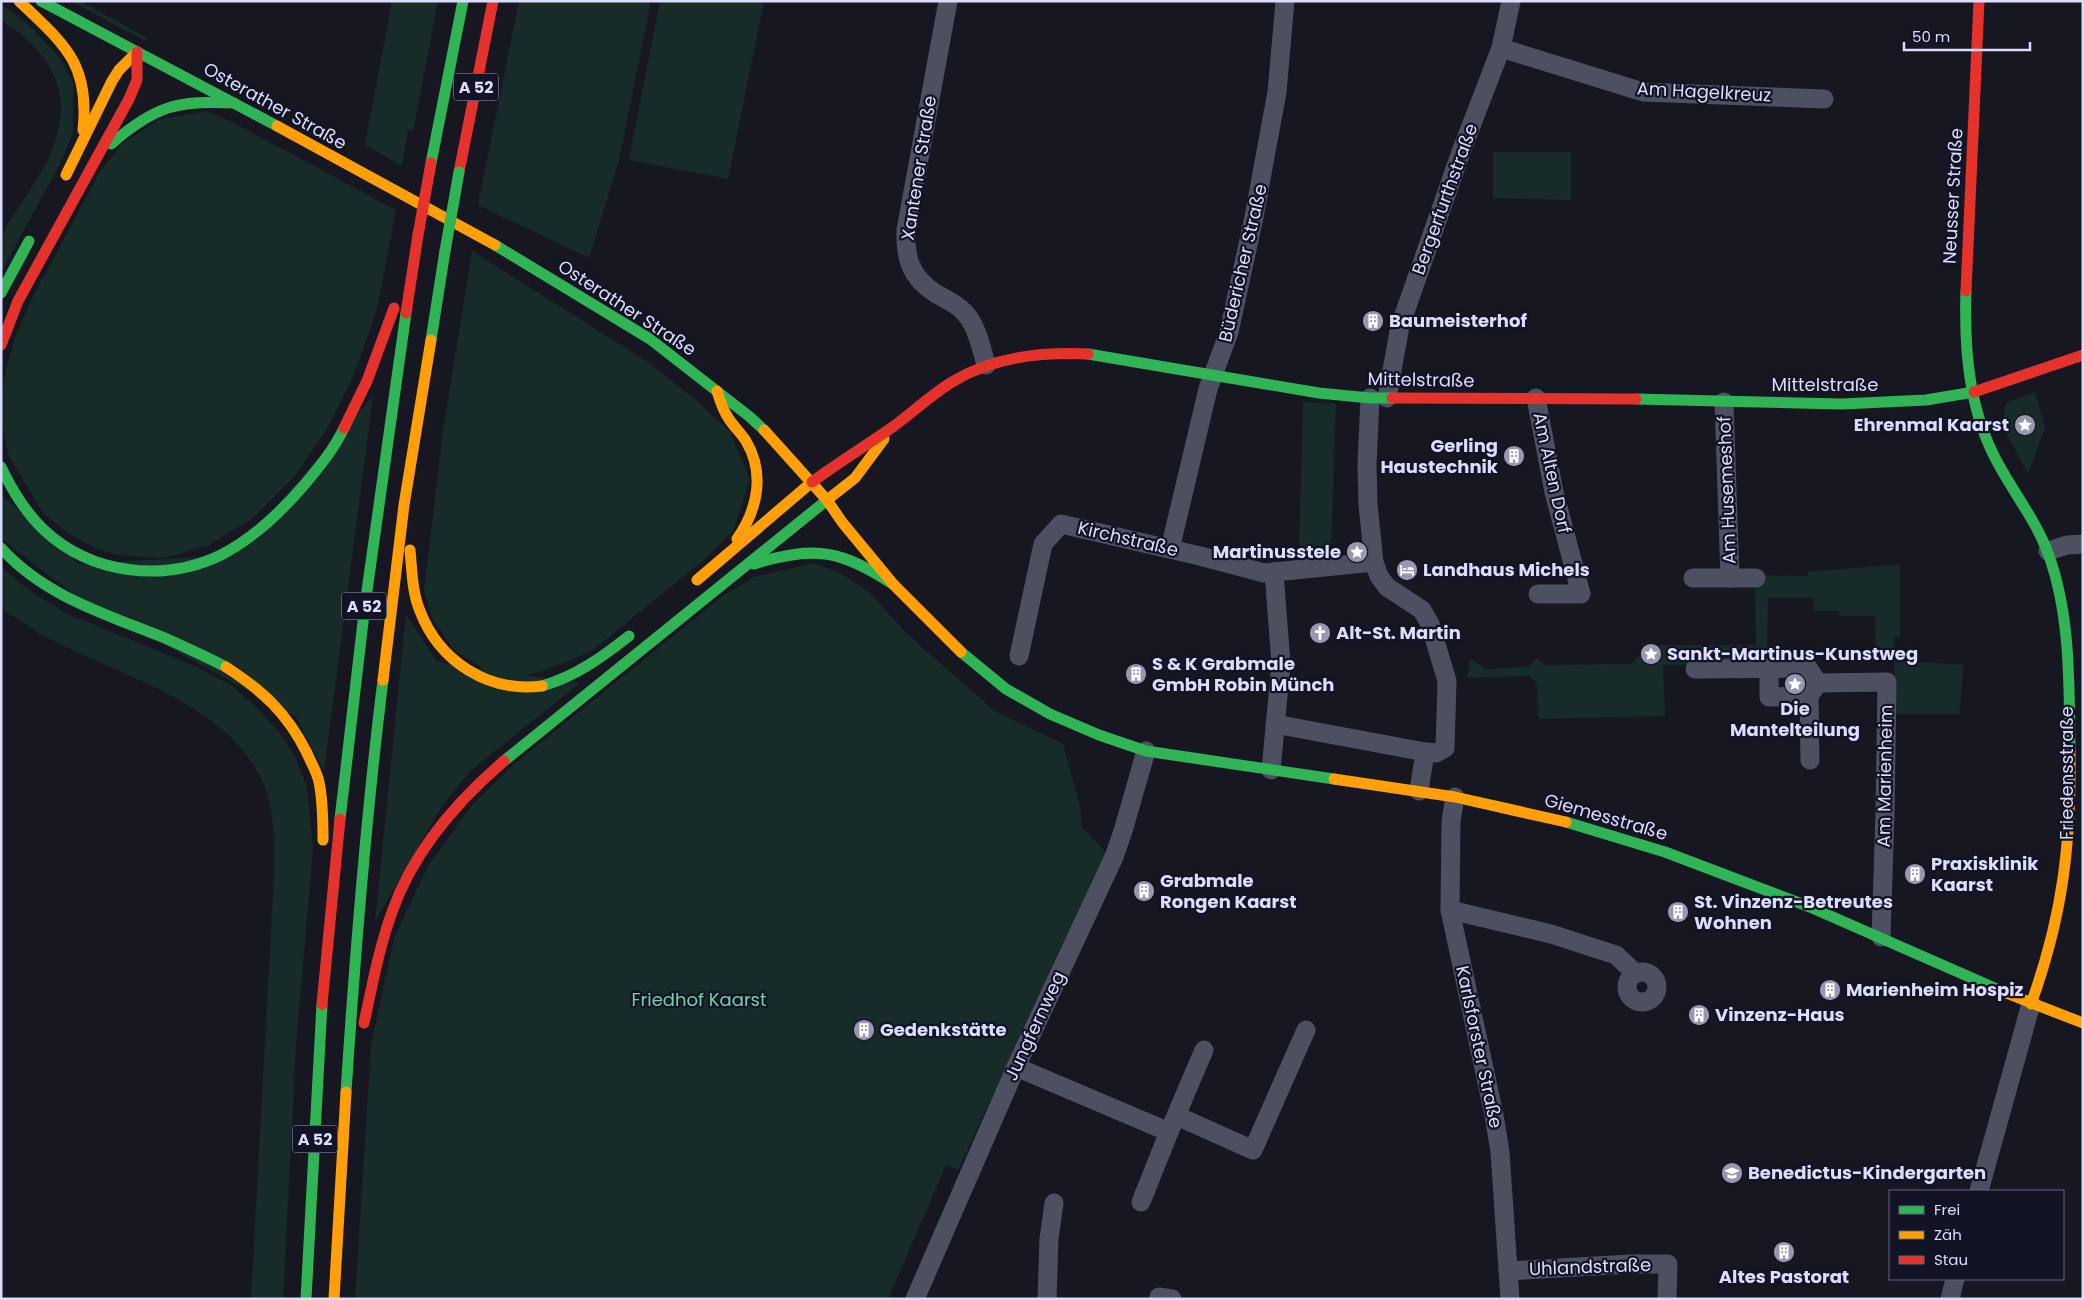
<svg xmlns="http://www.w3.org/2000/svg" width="2084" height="1300" font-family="Poppins,sans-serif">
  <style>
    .green { fill: #172c29 }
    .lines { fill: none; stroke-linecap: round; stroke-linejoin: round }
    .street { stroke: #4d5061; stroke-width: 19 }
    .fast { stroke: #30b455; stroke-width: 11 }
    .slow { stroke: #ff9f0a; stroke-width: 11 }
    .jam { stroke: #e5322d; stroke-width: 11 }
    .fast-bridge { stroke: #30b455; stroke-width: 11 }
    .jam-bridge { stroke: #e5322d; stroke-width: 11 }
    .labels { text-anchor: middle; stroke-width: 4.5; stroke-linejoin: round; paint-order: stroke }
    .shield { fill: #131326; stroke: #a0a0bb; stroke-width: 1 }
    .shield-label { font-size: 16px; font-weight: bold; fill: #dcddfb }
    .street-label { font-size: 18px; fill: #dcddfb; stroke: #131326 }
    .poi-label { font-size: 18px; font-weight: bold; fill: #dcddfb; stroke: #131326; text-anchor: start }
    .park-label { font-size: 18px; fill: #70d2aa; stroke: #131326 }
  </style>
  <rect width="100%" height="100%" fill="#171722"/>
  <g class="green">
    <polygon points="71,1 80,1 147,38 145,41"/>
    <polygon points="392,1 438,1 413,131 408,130 402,166 365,145"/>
    <polygon points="519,1 651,1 619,160 589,258 478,205"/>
    <polygon points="660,1 764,1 728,179 629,160"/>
    <path d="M 1,4 L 31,27 L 60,58 L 73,83 L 73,133 L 59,166 L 1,272 C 1,262 0,247 2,238 C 6,223 21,205 29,192 C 35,181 43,170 48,159 C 77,97 55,55 1,20 Z"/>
    <polygon points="206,111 230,121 396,210 377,309 353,377 327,429 294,477 254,517 209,545 164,558 119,555 95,548 69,534 43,513 9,456 2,426 1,396 6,369 15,338 30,302 100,172 122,144 158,120"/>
    <polygon points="1493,152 1571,152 1571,200 1493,198"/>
    <polygon points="472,251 648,362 697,401 730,432 750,480 733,531 705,559 593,650 562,664 526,676 484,669 453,649 433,620 424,591 443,431"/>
    <polygon points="2035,392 2045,427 2028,474 2002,425 2006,403"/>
    <polygon points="373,396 324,771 296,717 79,598 1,539 1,494 79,564 233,555"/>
    <polygon points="1303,402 1336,404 1331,547 1299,548"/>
    <polygon points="814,563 842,574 871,594 907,634 996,712 1063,744 1080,806 1082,827 1106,852 958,1170 946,1165 888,1299 355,1299 371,1046 394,938 428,866 472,805 513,765 724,595 754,577"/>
    <polygon points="1900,564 1900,637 1894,637 1895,659 1876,659 1875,616 1839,616 1839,611 1814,611 1813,598 1768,598 1767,657 1761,664 1663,665 1665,716 1538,719 1537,683 1529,676 1467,678 1470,659 1486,669 1528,667 1537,658 1545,665 1631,664 1652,645 1756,645 1755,575 1808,576 1808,572"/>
    <path d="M 1,567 L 33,593 L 68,614 L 197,667 L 232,686 L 256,707 L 280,733 L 295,756 L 307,788 L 313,848 L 296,1045 L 283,1299 L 251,1299 L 274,875 C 274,849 275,818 267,793 C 238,707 126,678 54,641 C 37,633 22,621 6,612 L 1,607 Z"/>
    <polygon points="406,614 437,662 580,683 470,771 442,806 375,922"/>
    <polygon points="1894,660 1964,665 1959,714 1896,714"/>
  </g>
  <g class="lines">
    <g class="street">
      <path d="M 948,1 L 906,230 C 905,257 910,277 935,293 C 947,300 960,305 969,318 C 978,331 982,350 986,365"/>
      <polyline points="1501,48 1643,92 1824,99"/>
      <polyline points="1387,398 1400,326 1461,152 1501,48 1511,1"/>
      <polyline points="1536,398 1554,492 1581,594 1538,594"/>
      <polyline points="1724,402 1730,578"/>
      <polyline points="1170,549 1208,389 1229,332 1254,217 1277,92 1285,1"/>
      <polyline points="2048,551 2067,545 2083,544"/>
      <polyline points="1693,578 1756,578"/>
      <polyline points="1019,656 1043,544 1061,524 1200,556 1264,573 1374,562"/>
      <polyline points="1769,668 1769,697 1809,696 1818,683"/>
      <polyline points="1695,669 1808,668 1818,683 1887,682 1885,813 1881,937"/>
      <polyline points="1809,696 1810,760"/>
      <polyline points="1275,724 1425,752 1436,753 1445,748 1447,681 1430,624 1422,610 1387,587 1379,576 1374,562 1368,505 1367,464 1370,398"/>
      <polyline points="1271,770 1281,664 1274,572"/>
      <polyline points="1419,791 1425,752"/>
      <polyline points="1455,797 1451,821 1450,910 1494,1115 1500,1152 1510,1299"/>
      <polyline points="1450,910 1551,934 1616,955 1635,973"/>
      <circle cx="1642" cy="987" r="15"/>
      <polyline points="1016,1067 1169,1132 1204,1050"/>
      <polyline points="1177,1116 1253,1150 1306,1030"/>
      <polyline points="1979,1191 2031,1004"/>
      <polyline points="1141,1202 1169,1132"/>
      <polyline points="1508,1271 1631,1264 1668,1264 1667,1299"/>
      <polyline points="1159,1297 1172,1299"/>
      <polyline points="915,1299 1016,1067 1114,857 1123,831 1146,751"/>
      <polyline points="1047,1299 1049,1239 1054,1203"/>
      <polyline points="1950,1299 1955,1279"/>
    </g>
    <g class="fast">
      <polyline points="41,1 277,126"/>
      <path d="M 111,144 C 155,106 177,100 234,103"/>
      <polyline points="431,163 463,1"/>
      <polyline points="495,245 650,339 750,417 764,430"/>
      <path d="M 1966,291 C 1964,352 1969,413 2000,467 C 2016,496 2038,524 2049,556 C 2071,617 2069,687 2070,751"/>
      <polyline points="1,293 29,241"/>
      <polyline points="431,340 445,251"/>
      <polyline points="1088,354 1319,393 1370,398 1392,398"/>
      <polyline points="1636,399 1842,404 1926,400 1974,392"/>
      <path d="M 1,467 C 12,490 25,512 44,530 C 91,574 163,583 221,555 C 254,538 281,512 305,484 C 320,466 334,449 344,428"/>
      <path d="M 1,548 C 45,597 108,615 167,639 C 187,648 207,657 226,667"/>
      <path d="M 754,564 C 814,545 842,550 894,585"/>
      <polyline points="961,652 1006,689 1050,714 1099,735 1146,751 1334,779"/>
      <path d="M 542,686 C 576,676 601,658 629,636"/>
      <polyline points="504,761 827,500"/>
      <polyline points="340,819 365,605 406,313"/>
      <polyline points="1566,822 1665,852 1810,907 2006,993"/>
      <path d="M 346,1092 C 355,954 366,817 383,680"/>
      <polyline points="306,1299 322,1004"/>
    </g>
    <g class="slow">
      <path d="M 19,1 C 64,44 90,63 83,130"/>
      <polyline points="277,126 495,245"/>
      <polyline points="66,175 112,81 119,70 137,52"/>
      <path d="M 717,391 C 720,401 723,411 729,419 C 734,427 741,433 746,441 C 765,473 758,509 737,539"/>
      <polyline points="764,430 827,500 842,522 894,585 961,652"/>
      <polyline points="827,500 855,478 884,439"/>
      <path d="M 410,550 C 412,570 412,592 420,611 C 439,661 488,693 542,686"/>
      <polyline points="697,580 812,482"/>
      <path d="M 226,667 C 263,691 287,713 307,753 C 311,763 317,772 319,782 C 323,801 323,821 323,840"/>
      <polyline points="383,680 404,505 431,340"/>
      <polyline points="1334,779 1455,797 1566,822"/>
      <polyline points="2006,993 2083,1023"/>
      <path d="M 2031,1004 C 2063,915 2071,845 2070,751"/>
      <polyline points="334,1299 346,1092"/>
    </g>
    <g class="jam">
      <polyline points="459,172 493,1"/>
      <polyline points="1966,291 1979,1"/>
      <polyline points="406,313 418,235"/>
      <polyline points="1,345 18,301 129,99 137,80 137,52"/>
      <polyline points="1974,392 2083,355"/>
      <polyline points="1392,398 1636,399"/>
      <polyline points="344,428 367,381 394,308"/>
      <path d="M 812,482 C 839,462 867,445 894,426 C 913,412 931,395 952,382 C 993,357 1040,352 1088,354"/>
      <polyline points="322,1004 340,819"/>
      <path d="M 364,1023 C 372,986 379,948 392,912 C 413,852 456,802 504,761"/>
    </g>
    <polyline class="fast-bridge" points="445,251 459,172"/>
    <polyline class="jam-bridge" points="418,235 431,163"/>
  </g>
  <defs>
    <g id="building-disc" transform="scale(1.125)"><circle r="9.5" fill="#9798af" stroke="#131326"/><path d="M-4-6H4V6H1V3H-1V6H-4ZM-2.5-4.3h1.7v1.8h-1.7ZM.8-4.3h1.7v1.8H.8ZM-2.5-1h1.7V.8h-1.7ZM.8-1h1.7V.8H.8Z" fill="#fff"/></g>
    <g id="sight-disc" transform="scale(1.125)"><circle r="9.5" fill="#9798af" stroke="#131326"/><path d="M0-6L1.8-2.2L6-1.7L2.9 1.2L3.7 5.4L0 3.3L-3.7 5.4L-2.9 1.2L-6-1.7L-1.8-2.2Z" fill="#fff"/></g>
    <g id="hotel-disc" transform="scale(1.125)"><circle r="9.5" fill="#9798af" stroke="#131326"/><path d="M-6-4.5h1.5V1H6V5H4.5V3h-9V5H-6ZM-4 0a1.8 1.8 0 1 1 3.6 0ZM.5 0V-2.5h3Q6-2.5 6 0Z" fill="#fff"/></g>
    <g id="church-disc" transform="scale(1.125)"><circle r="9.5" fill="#9798af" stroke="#131326"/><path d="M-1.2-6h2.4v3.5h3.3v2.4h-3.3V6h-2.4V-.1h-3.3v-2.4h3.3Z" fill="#fff"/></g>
    <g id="school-disc" transform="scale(1.125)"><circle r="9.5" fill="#9798af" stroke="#131326"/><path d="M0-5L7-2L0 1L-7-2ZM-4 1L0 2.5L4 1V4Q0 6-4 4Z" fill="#fff"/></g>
  </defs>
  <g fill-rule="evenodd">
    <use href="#building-disc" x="1373" y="321"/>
    <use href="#sight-disc" x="2025" y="425"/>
    <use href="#building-disc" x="1514" y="456"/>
    <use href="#sight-disc" x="1357" y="552"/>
    <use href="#hotel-disc" x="1407" y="570"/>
    <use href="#church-disc" x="1320" y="633"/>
    <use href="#sight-disc" x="1651" y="654"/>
    <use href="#building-disc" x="1136" y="674"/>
    <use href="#sight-disc" x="1795" y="684"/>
    <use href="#building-disc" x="1915" y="874"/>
    <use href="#building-disc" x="1144" y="891"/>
    <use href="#building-disc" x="1678" y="912"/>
    <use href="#building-disc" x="1830" y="990"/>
    <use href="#building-disc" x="1699" y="1015"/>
    <use href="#building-disc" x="864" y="1030"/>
    <use href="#school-disc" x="1732" y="1173"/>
    <use href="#building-disc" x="1784" y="1252"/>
  </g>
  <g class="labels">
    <g class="shield">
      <rect x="453.5" y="73.5" width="45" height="27" rx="4"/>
      <rect x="341.5" y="592.5" width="45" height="27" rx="4"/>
      <rect x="292.5" y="1125.5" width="45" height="27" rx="4"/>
    </g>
    <g class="shield-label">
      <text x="476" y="93">A 52</text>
      <text x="364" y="612">A 52</text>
      <text x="315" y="1145">A 52</text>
    </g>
    <g class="street-label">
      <text transform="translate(1704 92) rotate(3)" y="6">Am Hagelkreuz</text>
      <text transform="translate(275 106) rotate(29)" y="6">Osterather Straße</text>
      <text transform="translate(919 168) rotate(-81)" y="6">Xantener Straße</text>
      <text transform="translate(1953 196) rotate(-87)" y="6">Neusser Straße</text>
      <text transform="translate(1445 199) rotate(-70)" y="6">Bergerfurthstraße</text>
      <text transform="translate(1243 263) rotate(-77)" y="6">Büdericher Straße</text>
      <text transform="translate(627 308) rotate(33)" y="6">Osterather Straße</text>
      <text transform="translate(1421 380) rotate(1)" y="6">Mittelstraße</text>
      <text x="1825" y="391">Mittelstraße</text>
      <text transform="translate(1552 473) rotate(78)" y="6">Am Alten Dorf</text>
      <text transform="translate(1727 490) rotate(-92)" y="6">Am Husemeshof</text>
      <text transform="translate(1128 539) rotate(13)" y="6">Kirchstraße</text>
      <text transform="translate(2067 773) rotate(-90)" y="6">Friedensstraße</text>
      <text transform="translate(1885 776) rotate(-89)" y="6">Am Marienheim</text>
      <text transform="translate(1606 817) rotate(16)" y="6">Giemesstraße</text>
      <text transform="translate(1035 1026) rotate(-65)" y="6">Jungfernweg</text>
      <text transform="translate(1479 1047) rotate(78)" y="6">Karlsforster Straße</text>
      <text transform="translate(1590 1267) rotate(-2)" y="6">Uhlandstraße</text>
    </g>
    <g class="poi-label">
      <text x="1389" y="327">Baumeisterhof</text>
      <text x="2009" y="431" text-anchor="end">Ehrenmal Kaarst</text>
      <text x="1498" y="452" text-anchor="end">Gerling<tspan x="1498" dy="21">Haustechnik</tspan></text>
      <text x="1341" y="558" text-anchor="end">Martinusstele</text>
      <text x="1423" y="576">Landhaus Michels</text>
      <text x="1336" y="639">Alt-St. Martin</text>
      <text x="1667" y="660">Sankt-Martinus-Kunstweg</text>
      <text x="1152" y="670">S &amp; K Grabmale<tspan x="1152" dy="21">GmbH Robin Münch</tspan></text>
      <text x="1795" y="715" text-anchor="middle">Die<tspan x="1795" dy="21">Mantelteilung</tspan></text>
      <text x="1931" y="870">Praxisklinik<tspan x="1931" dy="21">Kaarst</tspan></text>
      <text x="1160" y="887">Grabmale<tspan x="1160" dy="21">Rongen Kaarst</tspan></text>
      <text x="1694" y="908">St. Vinzenz-Betreutes<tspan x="1694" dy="21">Wohnen</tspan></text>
      <text x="1846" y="996">Marienheim Hospiz</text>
      <text x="1715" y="1021">Vinzenz-Haus</text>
      <text x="880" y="1036">Gedenkstätte</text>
      <text x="1748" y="1179">Benedictus-Kindergarten</text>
      <text x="1784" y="1283" text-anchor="middle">Altes Pastorat</text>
    </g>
    <g class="park-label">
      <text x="699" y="1006">Friedhof Kaarst</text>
    </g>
  </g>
  <rect width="2084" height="1300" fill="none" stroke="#dcddfb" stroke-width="5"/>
  <rect x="1889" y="1190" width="175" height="90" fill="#131326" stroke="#63647b"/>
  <rect x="1899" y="1206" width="25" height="8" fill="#30b455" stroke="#63647b"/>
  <text x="1934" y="1215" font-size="15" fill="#dcddfb">Frei</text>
  <rect x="1899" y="1231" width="25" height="8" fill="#ff9f0a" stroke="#63647b"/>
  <text x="1934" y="1240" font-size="15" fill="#dcddfb">Zäh</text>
  <rect x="1899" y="1256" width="25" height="8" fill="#e5322d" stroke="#63647b"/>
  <text x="1934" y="1265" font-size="15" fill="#dcddfb">Stau</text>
  <path d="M1904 42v8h126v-8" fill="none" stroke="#dcddfb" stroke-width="2.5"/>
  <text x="1912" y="42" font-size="15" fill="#dcddfb" stroke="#131326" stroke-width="4" paint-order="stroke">50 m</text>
</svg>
